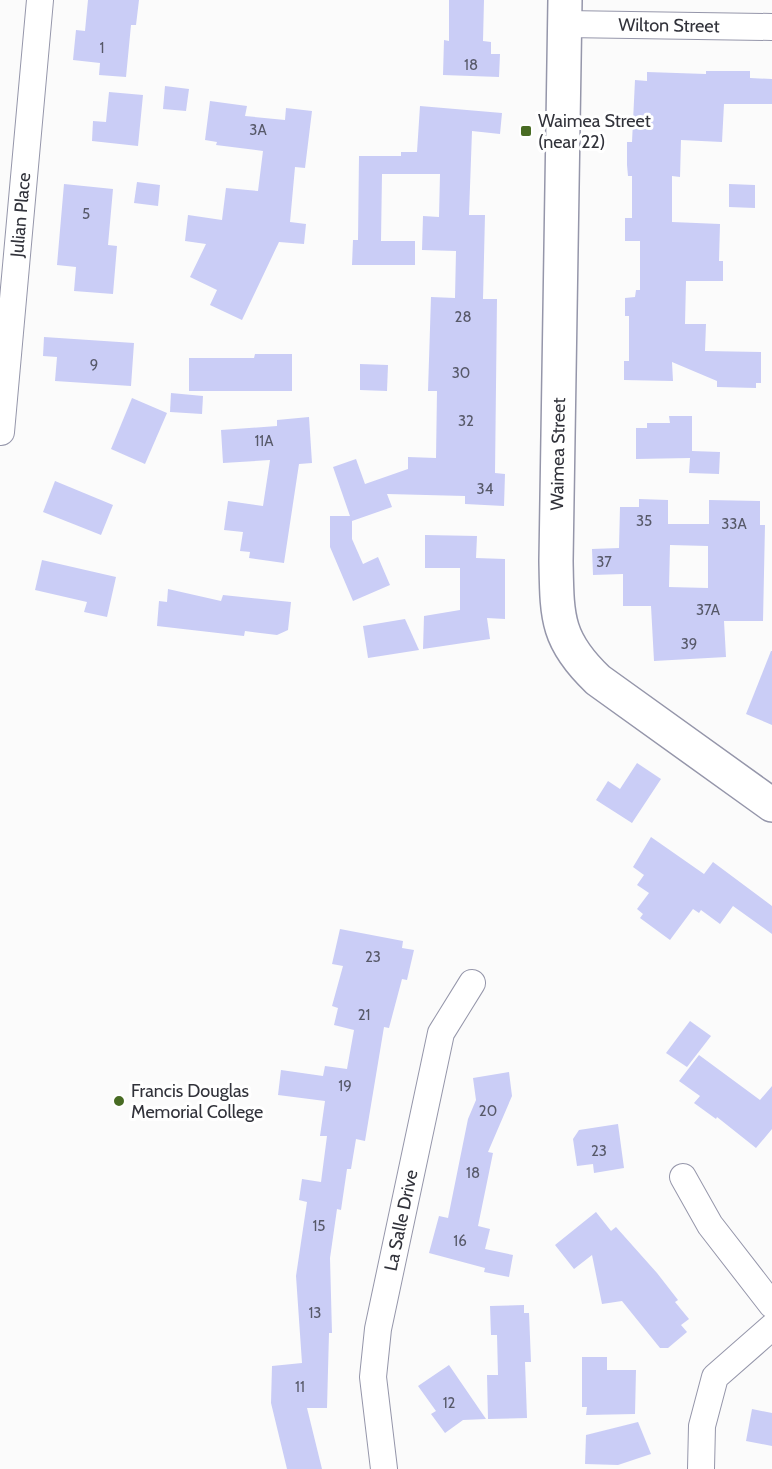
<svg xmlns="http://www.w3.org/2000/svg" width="772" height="1469" font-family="Cabin,sans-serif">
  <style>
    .building { fill: #cacdf6; fill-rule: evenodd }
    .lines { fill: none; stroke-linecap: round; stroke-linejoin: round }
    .minor-casing { stroke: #9596aa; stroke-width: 28 }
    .secondary-casing { stroke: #9596aa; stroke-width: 36 }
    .minor { stroke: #fff; stroke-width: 26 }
    .secondary { stroke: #fff; stroke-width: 33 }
    .poi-dot { fill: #486b23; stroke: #fff; stroke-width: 2 }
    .labels { text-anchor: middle; stroke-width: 6; stroke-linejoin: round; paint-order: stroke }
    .number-label { font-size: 15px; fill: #575969 }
    .street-label { font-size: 18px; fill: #31323a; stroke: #fff }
    .poi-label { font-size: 18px; fill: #31323a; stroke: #fff; text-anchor: start }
  </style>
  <rect width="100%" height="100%" fill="#fbfbfb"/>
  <g class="building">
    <polygon points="88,0 139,0 136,25 131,25 126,77 99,75 100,63 73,60 76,30 85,31"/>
    <polygon points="449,0 484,0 483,41 491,42 491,54 500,54 499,77 443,75 444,40 449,41"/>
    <polygon points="706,71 750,71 750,78 772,79 772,104 724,104 722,142 681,140 680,177 672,176 672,222 720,224 719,261 723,261 723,281 686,281 685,324 706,324 705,351 761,352 761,383 756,383 756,388 717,387 717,381 672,362 673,381 624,380 624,361 629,361 629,316 625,316 625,298 635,297 636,290 640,290 640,241 625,241 625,218 632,218 632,176 628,176 627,165 627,142 632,142 635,80 647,81 647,72 706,74"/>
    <polygon points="165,86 189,89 186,111 163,109"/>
    <polygon points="109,92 143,95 138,146 92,141 93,121 106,122"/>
    <polygon points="210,101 247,106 245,116 285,120 286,108 312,111 305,168 295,167 290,222 306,224 304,244 279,242 242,320 210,305 217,290 190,277 206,244 185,241 188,215 222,220 226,188 258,191 263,151 216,145 217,142 205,140"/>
    <polygon points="420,106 502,113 500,134 472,131 469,215 485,215 483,299 497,299 495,473 505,474 504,506 465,504 465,496 387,494 392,507 352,521 352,539 363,564 378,557 390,585 353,601 330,547 330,516 350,516 333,467 356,459 365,484 408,469 408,457 436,458 437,391 428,391 431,297 455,298 456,251 422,250 423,216 439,217 440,174 382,174 381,241 415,241 415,265 352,265 353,240 358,240 359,156 401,156 401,152 417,152"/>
    <polygon points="137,182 160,185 158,206 134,203"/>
    <polygon points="64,184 113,189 108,245 117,246 113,294 74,291 76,267 57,265"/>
    <polygon points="729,184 755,185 755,208 729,207"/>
    <polygon points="44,337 134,343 131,386 55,381 57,357 43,356"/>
    <polygon points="255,354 292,354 292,391 189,391 189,358 254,358"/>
    <polygon points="360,364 388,365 387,391 360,390"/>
    <polygon points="171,393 203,396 202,414 170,412"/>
    <polygon points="132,398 167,413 145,464 111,449"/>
    <polygon points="669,416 692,416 692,451 720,452 719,474 689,473 690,458 636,459 636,428 647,428 647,423 670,423"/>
    <polygon points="309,417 312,463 299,464 284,563 249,558 250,552 240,551 243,532 224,530 228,501 263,506 270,460 223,463 221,430 277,426 277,420"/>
    <polygon points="55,481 113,505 101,535 43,512"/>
    <path d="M 639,499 L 668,500 L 668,524 L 709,524 L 709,500 L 760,501 L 760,525 L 765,525 L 763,621 L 724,621 L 726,657 L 654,661 L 651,606 L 623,606 L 623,574 L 593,575 L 592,549 L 619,548 L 620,507 L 639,507 ZM 670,545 L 708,546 L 708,588 L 669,587 Z"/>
    <polygon points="425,535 477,536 476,558 505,559 505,619 487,618 490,639 423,649 424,616 460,610 460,568 425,568"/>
    <polygon points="42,560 116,577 107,617 84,612 87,602 35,590"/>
    <polygon points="168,589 221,601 223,595 291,602 288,630 277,635 245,631 244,636 157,626 159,601 167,602"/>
    <polygon points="405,619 419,650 368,658 363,626"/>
    <polygon points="771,651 772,651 772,725 746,714"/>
    <polygon points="637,763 661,779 632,823 596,800 608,781 620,789"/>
    <polygon points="651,837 704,874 713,862 772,906 772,934 733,906 720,924 701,910 699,913 693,909 670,940 640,918 643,914 637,909 649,893 637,885 644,875 633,867"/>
    <polygon points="340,929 403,941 402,948 414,950 407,980 402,979 389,1028 384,1027 365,1141 356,1139 351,1169 347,1169 341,1210 337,1209 330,1258 332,1333 329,1333 327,1408 307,1408 322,1469 287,1469 271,1403 272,1366 302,1363 296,1276 307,1202 299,1200 302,1179 321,1182 327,1136 320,1136 325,1101 278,1095 281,1070 323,1076 325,1066 347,1069 354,1030 334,1025 338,1008 332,1006 343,966 332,964"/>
    <polygon points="690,1021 711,1036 687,1067 666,1053"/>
    <polygon points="699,1055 760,1100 772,1086 772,1129 756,1148 717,1117 716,1119 694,1103 700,1096 679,1081"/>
    <polygon points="509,1072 512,1096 488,1152 493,1153 478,1226 490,1229 485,1249 513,1255 509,1277 484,1272 485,1268 429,1253 439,1216 448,1218 468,1119 476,1100 473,1078"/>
    <polygon points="618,1124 624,1168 594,1173 593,1164 577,1166 573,1139 579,1130"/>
    <polygon points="596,1212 611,1231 616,1227 657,1273 678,1300 675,1302 689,1319 681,1325 687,1332 668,1348 660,1348 622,1301 602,1304 592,1255 574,1269 555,1245"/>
    <polygon points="524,1305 524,1313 529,1313 531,1362 525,1362 527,1418 488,1419 487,1375 498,1375 497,1335 491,1335 490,1306"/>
    <polygon points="582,1357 607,1357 607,1370 636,1370 635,1414 586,1415 587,1407 582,1407"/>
    <polygon points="449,1365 486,1419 463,1420 445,1433 431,1414 436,1411 418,1386"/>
    <polygon points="752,1409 772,1413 772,1446 746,1441"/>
    <polygon points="638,1422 651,1454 618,1465 585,1464 586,1435"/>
  </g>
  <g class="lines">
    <g class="minor-casing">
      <g id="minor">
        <path id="s1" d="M 565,24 L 772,27"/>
        <path id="s2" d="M 1,432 L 40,0"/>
        <polyline points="683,1177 710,1225 772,1305"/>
        <path id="s3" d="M 384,1469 L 373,1377 L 378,1329 L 441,1033 L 472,983"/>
        <polyline points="701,1469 702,1426 715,1377 772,1327"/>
      </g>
    </g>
    <g class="secondary-casing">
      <path id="secondary" d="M 565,0 L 556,561 C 557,617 556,640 598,680 L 772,805"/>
    </g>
    <use href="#minor" class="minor"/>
    <use href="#secondary" class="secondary"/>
  </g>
  <g class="poi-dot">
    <rect x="520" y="125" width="12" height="12" rx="3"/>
    <circle cx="119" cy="1101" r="6"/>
  </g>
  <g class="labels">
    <g class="number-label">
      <text x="102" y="53">1</text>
      <text x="471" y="70">18</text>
      <text x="258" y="135">3A</text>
      <text x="86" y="219">5</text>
      <text x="463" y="322">28</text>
      <text x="94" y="370">9</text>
      <text x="461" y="378">30</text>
      <text x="466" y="426">32</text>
      <text x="264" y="446">11A</text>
      <text x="485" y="494">34</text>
      <text x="644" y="526">35</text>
      <text x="734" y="529">33A</text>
      <text x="604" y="567">37</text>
      <text x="708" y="615">37A</text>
      <text x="689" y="649">39</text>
      <text x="373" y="962">23</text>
      <text x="364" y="1020">21</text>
      <text x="345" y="1091">19</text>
      <text x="488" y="1116">20</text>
      <text x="599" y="1156">23</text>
      <text x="473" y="1178">18</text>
      <text x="319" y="1231">15</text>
      <text x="460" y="1246">16</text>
      <text x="315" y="1318">13</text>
      <text x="300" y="1392">11</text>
      <text x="449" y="1408">12</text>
    </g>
    <g class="street-label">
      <text dy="6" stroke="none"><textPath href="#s1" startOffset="104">Wilton Street</textPath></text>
      <text dy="6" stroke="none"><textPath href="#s2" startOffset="218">Julian Place</textPath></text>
      <text transform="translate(558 454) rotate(-89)" y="6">Waimea Street</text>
      <text dy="6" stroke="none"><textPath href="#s3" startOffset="252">La Salle Drive</textPath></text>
    </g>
    <g class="poi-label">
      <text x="538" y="127">Waimea Street<tspan x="538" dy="21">(near 22)</tspan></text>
      <text x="131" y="1097">Francis Douglas<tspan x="131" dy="21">Memorial College</tspan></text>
    </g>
  </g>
</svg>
